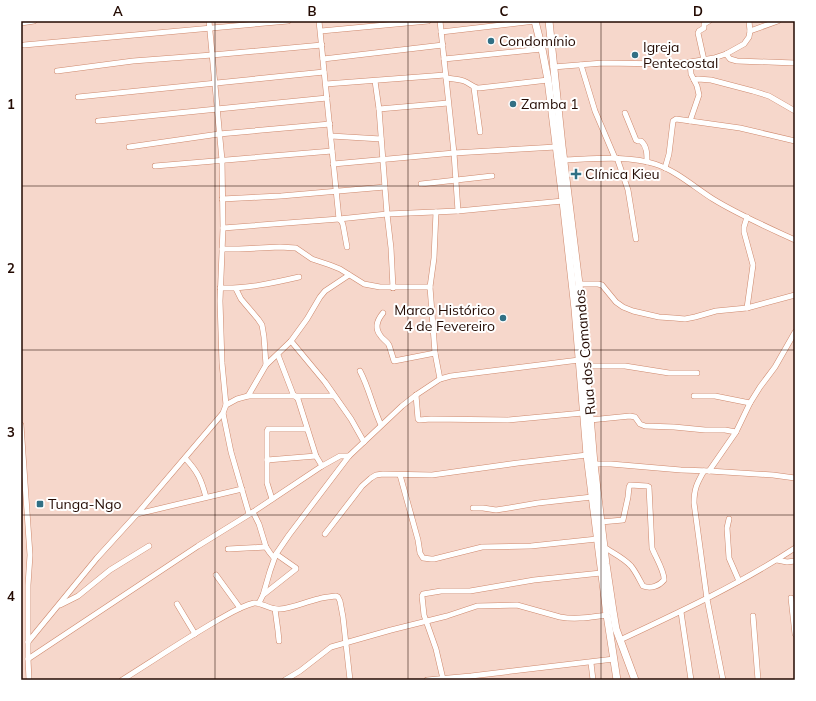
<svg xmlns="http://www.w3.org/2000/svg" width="816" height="701" font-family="Mulish,sans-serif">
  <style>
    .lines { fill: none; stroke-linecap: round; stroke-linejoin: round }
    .minor-casing { stroke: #ce886c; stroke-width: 6 }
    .secondary-casing { stroke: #ce886c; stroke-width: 8 }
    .minor { stroke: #fff; stroke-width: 5 }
    .secondary { stroke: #fff; stroke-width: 7 }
    .grid { fill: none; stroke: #230a02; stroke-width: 1; stroke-opacity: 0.55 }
    .poi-dot { fill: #317085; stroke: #fff; stroke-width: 1.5 }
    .labels { text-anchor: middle; stroke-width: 4; stroke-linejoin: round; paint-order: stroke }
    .poi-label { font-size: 14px; fill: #230a02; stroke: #fff; text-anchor: start }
    .street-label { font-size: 14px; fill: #230a02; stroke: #fff }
    .neatline { fill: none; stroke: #230a02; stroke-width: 1.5 }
    .grid-label { font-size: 13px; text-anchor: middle; font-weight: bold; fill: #230a02 }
  </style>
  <rect width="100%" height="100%" fill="#f6d7cb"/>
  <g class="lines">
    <g class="minor-casing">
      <g id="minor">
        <polyline points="319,21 339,219 342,222 343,225 347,247"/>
        <polyline points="440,21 454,153 458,211"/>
        <polyline points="21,23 34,21"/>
        <polyline points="321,31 428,21"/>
        <polyline points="750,31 778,21"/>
        <polyline points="441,32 535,21"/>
        <polyline points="24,45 288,21"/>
        <polyline points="726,54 730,59 737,61 795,63"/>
        <polyline points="323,59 443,45"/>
        <polyline points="444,59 542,49"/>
        <polyline points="704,60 698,33 699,31 704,28 704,24 709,21"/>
        <polyline points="690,62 691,74 697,86 699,95 690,121"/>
        <polyline points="581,65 595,111 615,158"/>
        <polyline points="553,67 603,63 667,64 690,62 714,58 726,54 744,44 749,37 750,31 749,21"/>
        <polyline points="57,71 133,61 212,55 322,45"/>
        <path d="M 446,78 C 452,79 458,79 464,81 C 470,83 473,88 479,88 L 548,80"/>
        <polyline points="694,80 698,79 711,80 753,91 769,96 795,111"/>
        <polyline points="375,81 379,109 387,214 391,248 393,288"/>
        <polyline points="326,84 445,75"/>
        <polyline points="474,88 480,132"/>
        <polyline points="78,97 324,72"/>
        <polyline points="379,109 448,103"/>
        <path d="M 625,113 L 636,140 L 638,141 L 641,141 C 647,146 647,154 647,162"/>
        <polyline points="98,121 327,98"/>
        <polyline points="331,136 381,139"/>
        <polyline points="129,147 219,134 330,124"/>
        <polyline points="617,158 628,190 636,239"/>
        <path d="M 564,160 C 593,159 628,155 655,164 C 677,171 694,187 713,199 C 739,215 767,227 795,240"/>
        <polyline points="333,164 454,153 556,147"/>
        <polyline points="155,166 332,151"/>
        <polyline points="665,168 669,154 673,121 676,119 740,128 795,141"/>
        <polyline points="421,184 492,176"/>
        <polyline points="222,199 281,196 385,187"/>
        <polyline points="436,212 434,258 430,287 435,353 440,379"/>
        <polyline points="747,217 744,227 744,232 753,265 747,308"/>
        <polyline points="223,228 339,219 387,214 458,211 563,201"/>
        <polyline points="222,249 239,249 280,247 296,248 312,259 330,265 340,269 364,284 380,287 430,287"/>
        <polyline points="579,284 598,284 602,285 616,302 623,307 633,311 659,317 674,318 685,319 695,317 716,311 747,308 795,295"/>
        <path d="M 220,288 C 246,289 273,283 299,277"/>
        <polyline points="236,289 241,299 258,319 262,325 264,337 266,365"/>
        <path d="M 383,313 C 378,319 374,327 380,335 C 382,339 387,341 389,345 L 394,361 L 435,353"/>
        <polyline points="291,341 325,382 351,419 364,442"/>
        <polyline points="278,355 293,394 298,399 316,456 322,466"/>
        <polyline points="586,366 625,366 669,373 697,373"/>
        <path d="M 360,371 C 369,388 373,408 381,425"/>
        <polyline points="416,395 418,419 419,420 431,419 508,420 583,413"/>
        <polyline points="248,396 266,365 291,341 307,319 320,297 325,291 349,275"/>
        <polyline points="694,396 715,396 750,403"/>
        <polyline points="226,405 237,399 248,396 334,396"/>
        <polyline points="223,413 231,452 249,514"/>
        <polyline points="590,420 630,416 635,417 640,424 645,426 674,427 705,430 725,430 736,432"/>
        <polyline points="21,425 30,555 28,585 28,659 29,680"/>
        <path d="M 185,458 C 198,472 201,479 206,497"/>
        <polyline points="267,460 316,456"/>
        <polyline points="594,464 611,464 681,470 709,471 773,475 795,478"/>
        <path d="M 704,471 C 697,483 694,489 694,503 L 707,599 L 723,680"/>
        <polyline points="709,471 736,432 750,403 760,387 775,367 795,332"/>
        <polyline points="400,475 418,540 420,553 423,558 431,559 434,559 482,547 531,546 597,539"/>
        <polyline points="272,499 267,483 267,431 268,429 307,429"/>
        <polyline points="473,508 483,508 496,510 509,508 538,503 592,497"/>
        <polyline points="253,512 259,524 266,547 270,553 274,558"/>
        <polyline points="137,514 242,489"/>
        <polyline points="729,519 727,528 729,558 739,581"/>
        <path d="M 601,522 L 623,520 L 628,497 L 629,487 L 630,485 L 647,486 L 649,487 L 652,548 C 655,556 665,572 664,580 C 659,586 651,589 643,586 C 639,579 636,572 631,566 C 624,558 613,553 604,547"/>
        <polyline points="325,534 362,486 371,478 376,475 383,474 432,475 518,463 587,455"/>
        <polyline points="228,549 266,547"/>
        <polyline points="777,560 787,562 795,561"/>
        <polyline points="216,575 240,608"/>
        <polyline points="263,595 296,569 296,568 276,554"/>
        <polyline points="791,598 795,634"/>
        <polyline points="259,603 263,595 270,571 276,554 289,535 349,456 402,406 416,395 440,379 451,376 579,360"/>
        <polyline points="177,604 195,634"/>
        <polyline points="60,605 78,596 110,570 149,546"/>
        <polyline points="275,609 278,631 279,641"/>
        <polyline points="681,612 691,680"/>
        <polyline points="753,616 758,680"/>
        <path d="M 620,640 C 680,612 740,584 795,548"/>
        <polyline points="28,642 97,558 137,514 223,413 226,405 222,363 220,301 223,228 222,160 209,21"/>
        <polyline points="28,659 198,546 253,512 322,466 340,456 349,456"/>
        <polyline points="591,663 593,680"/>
        <polyline points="443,679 436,649 424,615 422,596 423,594 441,591 470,591 534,580 601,573"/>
        <path d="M 122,680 C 154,660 185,639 218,620 C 229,614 241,606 254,603 C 262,602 269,610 280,609 C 293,608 305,602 318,599 C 324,597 330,597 336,596 L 338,597 L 340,601 L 343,617 L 350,680"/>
        <path d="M 285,680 L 300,671 L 331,647 L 391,630 L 447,616 L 477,606 L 517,605 L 560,617 C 576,620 591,617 607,615"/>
        <polyline points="427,680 471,676 614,659"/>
      </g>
    </g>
    <g class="secondary-casing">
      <g id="secondary">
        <polyline points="535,21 542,49 548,80 563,201 575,309 587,455 607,615 617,680"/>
        <polyline points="549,21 562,146 579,284 594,464 606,564 613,611 616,629 635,680"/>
      </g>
    </g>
    <use href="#minor" class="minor"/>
    <use href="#secondary" class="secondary"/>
  </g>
  <path class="grid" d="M 215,21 L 215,680M 408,21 L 408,680M 601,21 L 601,680M 21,186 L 795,186M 21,350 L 795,350M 21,515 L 795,515"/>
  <g class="poi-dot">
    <circle cx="491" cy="41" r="4"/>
    <circle cx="635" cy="55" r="4"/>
    <circle cx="513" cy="104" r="4"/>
    <path d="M574 168h4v4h4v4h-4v4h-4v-4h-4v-4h4z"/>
    <circle cx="503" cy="318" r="4"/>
    <rect x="36" y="500" width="8" height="8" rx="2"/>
  </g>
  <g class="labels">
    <g class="poi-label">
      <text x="499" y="46">Condomínio</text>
      <text x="643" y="52">Igreja<tspan x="643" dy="16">Pentecostal</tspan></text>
      <text x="521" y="109">Zamba 1</text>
      <text x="585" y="179">Clínica Kieu</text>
      <text x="495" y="315" text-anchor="end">Marco Histórico<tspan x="495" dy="16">4 de Fevereiro</tspan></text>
      <text x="48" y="509">Tunga-Ngo</text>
    </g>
    <g class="street-label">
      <text transform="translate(585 352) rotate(-95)" y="5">Rua dos Comandos</text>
    </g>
  </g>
  <rect width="816" height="701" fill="none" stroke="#ffffff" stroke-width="44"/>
  <rect x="22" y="22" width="772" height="657" class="neatline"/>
  <g class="grid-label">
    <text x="118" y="16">A</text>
    <text x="312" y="16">B</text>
    <text x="504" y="16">C</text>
    <text x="698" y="16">D</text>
    <text x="11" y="109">1</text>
    <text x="11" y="273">2</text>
    <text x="11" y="437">3</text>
    <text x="11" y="601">4</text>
  </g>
</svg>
